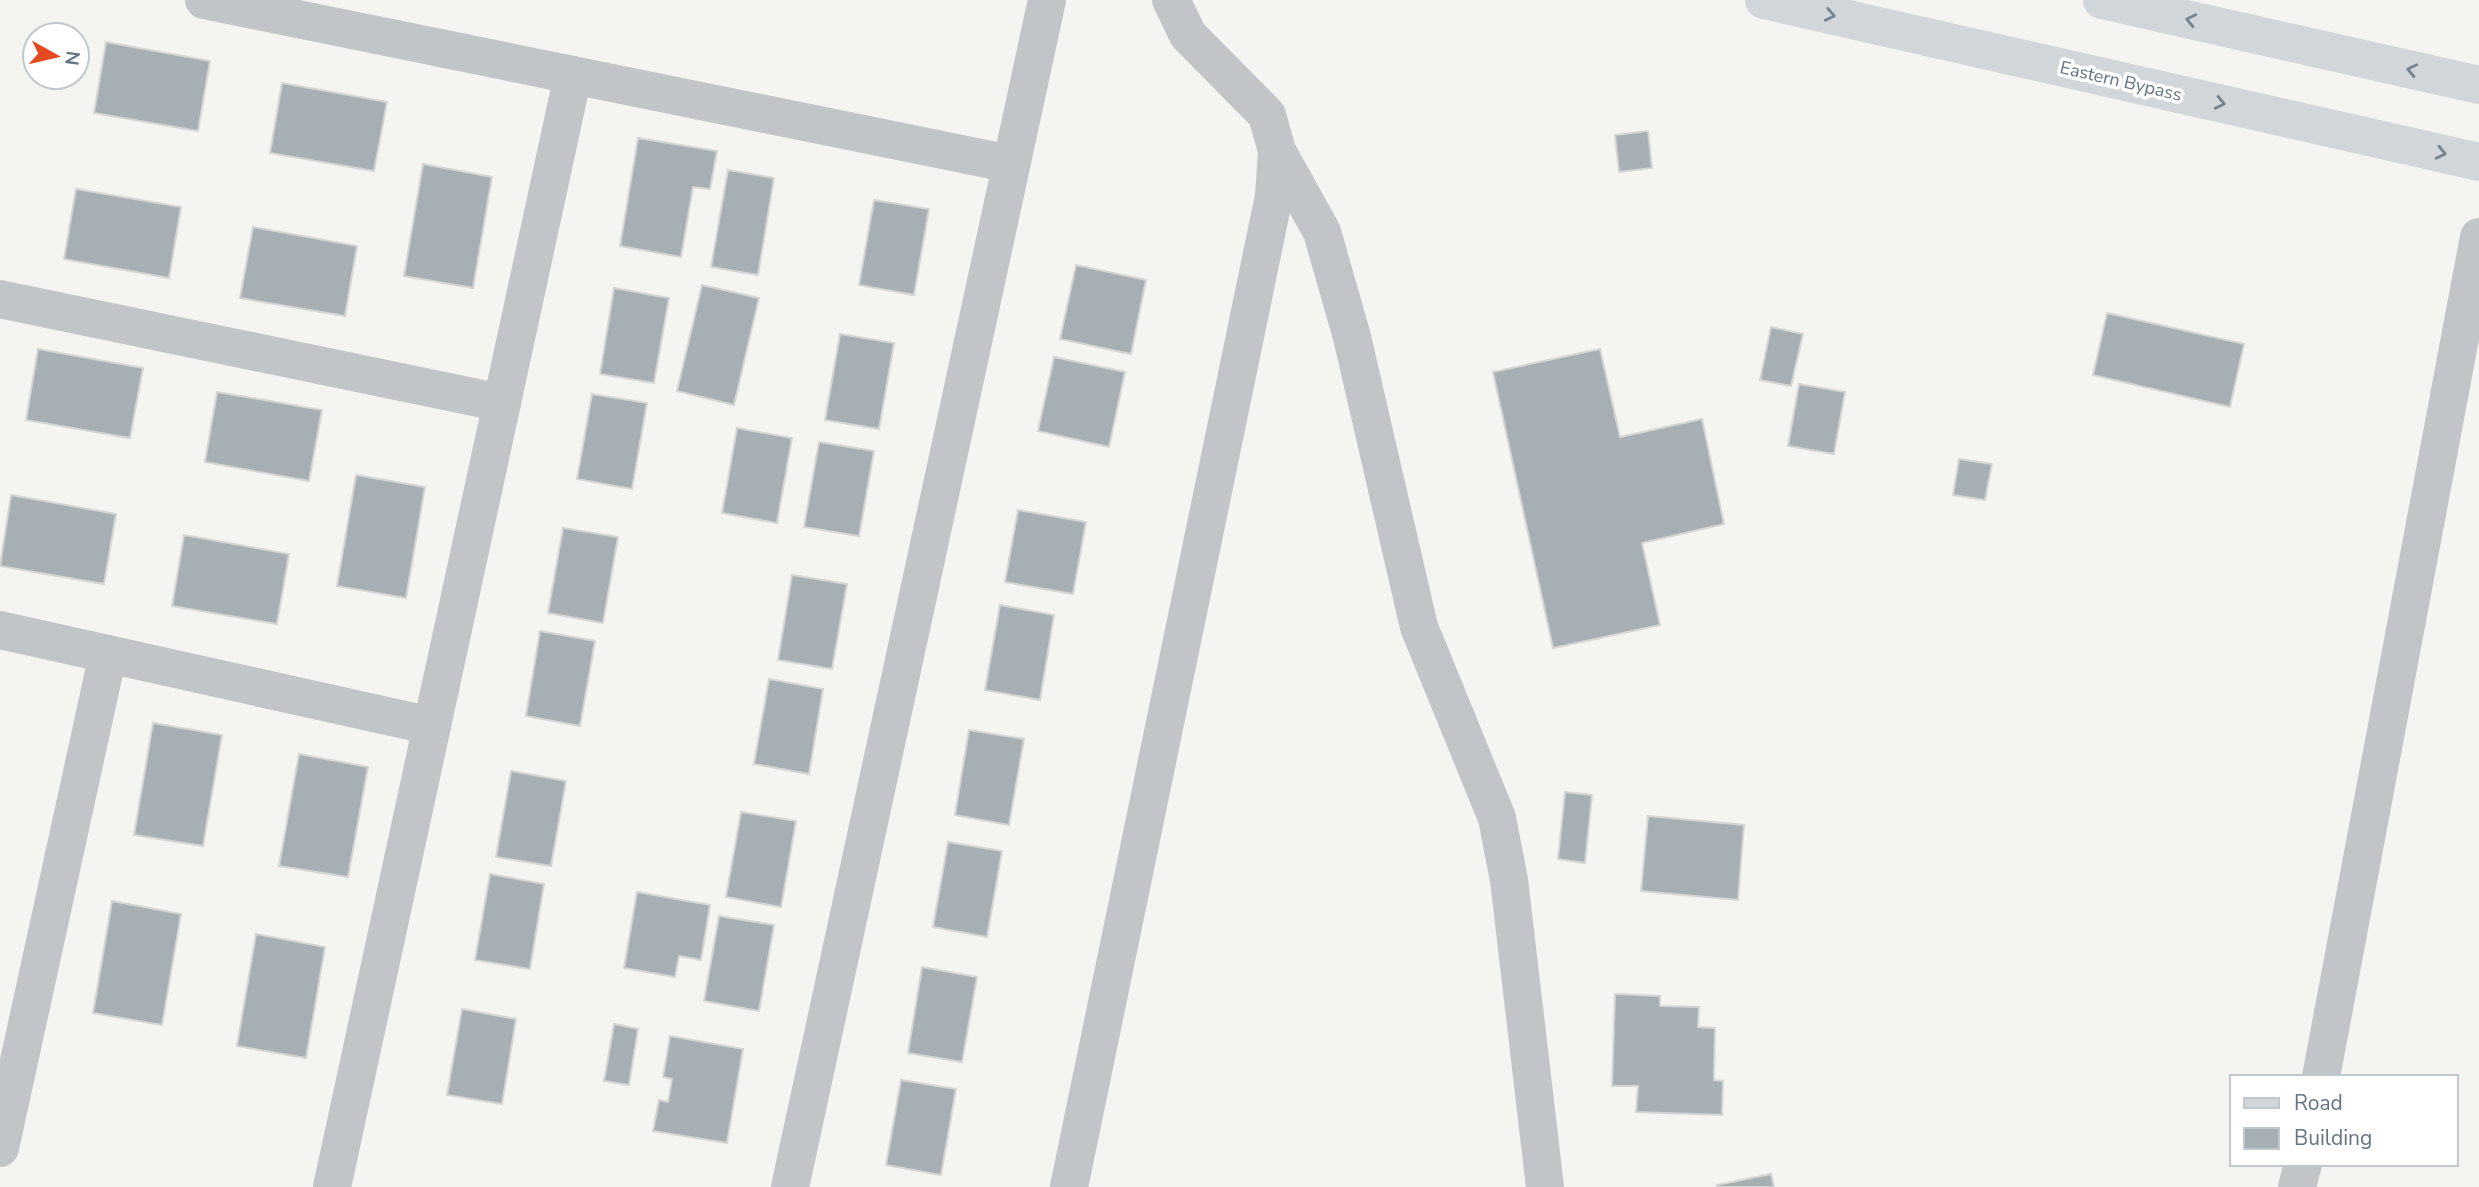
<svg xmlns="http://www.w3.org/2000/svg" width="2479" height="1187" font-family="'Nunito Sans',sans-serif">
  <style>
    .building { fill: #a6afb4; stroke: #d5d5d3; stroke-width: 2 }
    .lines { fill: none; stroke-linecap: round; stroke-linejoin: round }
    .minor { stroke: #c1c5c8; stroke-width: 38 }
    .major { stroke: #d1d6da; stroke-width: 38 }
    .oneway { stroke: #74848f }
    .labels { text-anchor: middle; stroke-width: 7; stroke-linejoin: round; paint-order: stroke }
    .street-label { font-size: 18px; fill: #637582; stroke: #fff }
  </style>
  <rect width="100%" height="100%" fill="#f4f4f0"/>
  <g class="building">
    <polygon points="106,42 210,61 198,131 94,113"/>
    <polygon points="282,83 387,102 374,171 270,153"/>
    <polygon points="1648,131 1652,168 1619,172 1615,135"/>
    <polygon points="638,138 717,151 710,189 693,187 681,257 620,246"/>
    <polygon points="423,164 492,177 473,288 404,276"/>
    <polygon points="728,170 774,178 758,275 711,267"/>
    <polygon points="76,189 181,207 169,278 64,259"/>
    <polygon points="874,200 929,209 914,295 859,285"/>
    <polygon points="253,227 357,246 345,316 240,298"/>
    <polygon points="1076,265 1146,280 1131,354 1060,339"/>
    <polygon points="702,285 759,298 734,405 677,391"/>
    <polygon points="614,288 669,298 654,383 600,374"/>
    <polygon points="2107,313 2244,344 2230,407 2093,375"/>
    <polygon points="1771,327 1803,334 1791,386 1760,380"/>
    <polygon points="840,334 894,343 879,429 825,420"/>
    <polygon points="38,349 143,368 130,438 26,420"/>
    <polygon points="1600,349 1620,437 1702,419 1724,524 1642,543 1660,625 1553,648 1493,372"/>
    <polygon points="1054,357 1125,372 1109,447 1038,431"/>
    <polygon points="1799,384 1845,392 1834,454 1788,446"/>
    <polygon points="217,392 322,410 309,481 205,462"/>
    <polygon points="592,394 647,403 632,489 577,479"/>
    <polygon points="737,428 792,438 777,523 722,513"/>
    <polygon points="819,442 874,451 859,536 804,527"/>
    <polygon points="1959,459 1992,464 1985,500 1953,495"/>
    <polygon points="356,475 425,487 406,598 337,586"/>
    <polygon points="11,495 116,514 104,584 0,566"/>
    <polygon points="1018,510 1086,522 1073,594 1005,582"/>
    <polygon points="563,528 618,537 603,623 548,613"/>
    <polygon points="184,535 289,554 277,624 172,606"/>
    <polygon points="792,575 847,584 832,669 778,660"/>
    <polygon points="1000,605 1054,615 1040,700 985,690"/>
    <polygon points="540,631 595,641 580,726 526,716"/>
    <polygon points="769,679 823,689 809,774 754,764"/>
    <polygon points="153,723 222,735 203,846 134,835"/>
    <polygon points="969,730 1024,739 1009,825 955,815"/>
    <polygon points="299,754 368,767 348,877 279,866"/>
    <polygon points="511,771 566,781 551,866 496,857"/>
    <polygon points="1565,792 1592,795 1585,863 1558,859"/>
    <polygon points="741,812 796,821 781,907 726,897"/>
    <polygon points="1648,816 1744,825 1738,900 1641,891"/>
    <polygon points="948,842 1002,851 987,937 933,927"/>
    <polygon points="490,874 544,884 530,969 475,960"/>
    <polygon points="637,892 710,905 701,960 679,956 675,977 624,968"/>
    <polygon points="112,901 181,914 162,1025 93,1013"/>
    <polygon points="719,916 774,925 759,1011 704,1001"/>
    <polygon points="256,934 325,947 306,1058 237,1046"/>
    <polygon points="922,967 977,977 962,1062 908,1053"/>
    <polygon points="1615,994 1660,996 1660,1006 1699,1007 1698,1027 1715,1028 1714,1080 1723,1081 1722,1115 1636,1112 1638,1086 1612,1086"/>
    <polygon points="462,1009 516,1019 502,1104 447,1095"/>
    <polygon points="614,1024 638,1029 629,1085 604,1081"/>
    <polygon points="670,1036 743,1049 727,1143 653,1131 659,1100 668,1102 672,1079 663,1077"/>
    <polygon points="901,1080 956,1089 941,1175 886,1165"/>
    <polygon points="1771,1174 1774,1187 1717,1187 1717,1185"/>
  </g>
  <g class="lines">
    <g class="minor">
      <polyline points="204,0 1011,164"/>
      <polyline points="1277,151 1322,232 1352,337 1419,627 1497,818 1509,880 1545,1187"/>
      <polyline points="0,299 502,403"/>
      <polyline points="0,630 432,726"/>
      <polyline points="2321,1077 2479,237"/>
      <polyline points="0,1148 108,654"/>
      <polyline points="332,1187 573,75"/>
      <polyline points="790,1187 1047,0"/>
      <polyline points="1069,1187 1274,196 1277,151 1267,115 1188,35 1171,0"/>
      <polyline points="2297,1187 2303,1164"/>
    </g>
    <g class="major">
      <polyline points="1764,0 2479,162"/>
      <polyline points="2102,0 2479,85"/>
    </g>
  </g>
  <defs><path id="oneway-chevron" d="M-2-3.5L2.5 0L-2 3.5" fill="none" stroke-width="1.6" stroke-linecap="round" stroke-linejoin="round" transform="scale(1.75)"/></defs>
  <g class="oneway">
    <use href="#oneway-chevron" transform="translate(1830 15) rotate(12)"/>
    <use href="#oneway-chevron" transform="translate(2191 20) rotate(-167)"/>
    <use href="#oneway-chevron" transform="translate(2412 70) rotate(-167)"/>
    <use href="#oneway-chevron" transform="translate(2220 103) rotate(13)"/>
    <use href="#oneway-chevron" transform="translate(2441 153) rotate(13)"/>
  </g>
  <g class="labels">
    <g class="street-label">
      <text transform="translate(2121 81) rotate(13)" y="6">Eastern Bypass</text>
    </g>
  </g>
  <rect x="2230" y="1075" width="228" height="91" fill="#ffffff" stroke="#c1c8cd" stroke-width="2"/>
  <rect x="2244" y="1098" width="35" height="10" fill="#d1d6da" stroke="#c1c8cd" stroke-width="2"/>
  <text x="2294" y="1110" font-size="21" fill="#637582">Road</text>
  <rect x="2244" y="1128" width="35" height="21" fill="#a6afb4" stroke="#c1c8cd" stroke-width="2"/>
  <text x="2294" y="1145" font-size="21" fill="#637582">Building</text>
  <g transform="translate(56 56) rotate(98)"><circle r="33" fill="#ffffff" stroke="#c1c8cd" stroke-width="2"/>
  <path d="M0-5L12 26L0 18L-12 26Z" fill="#e54920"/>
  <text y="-10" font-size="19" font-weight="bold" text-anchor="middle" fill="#637582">N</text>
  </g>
</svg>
